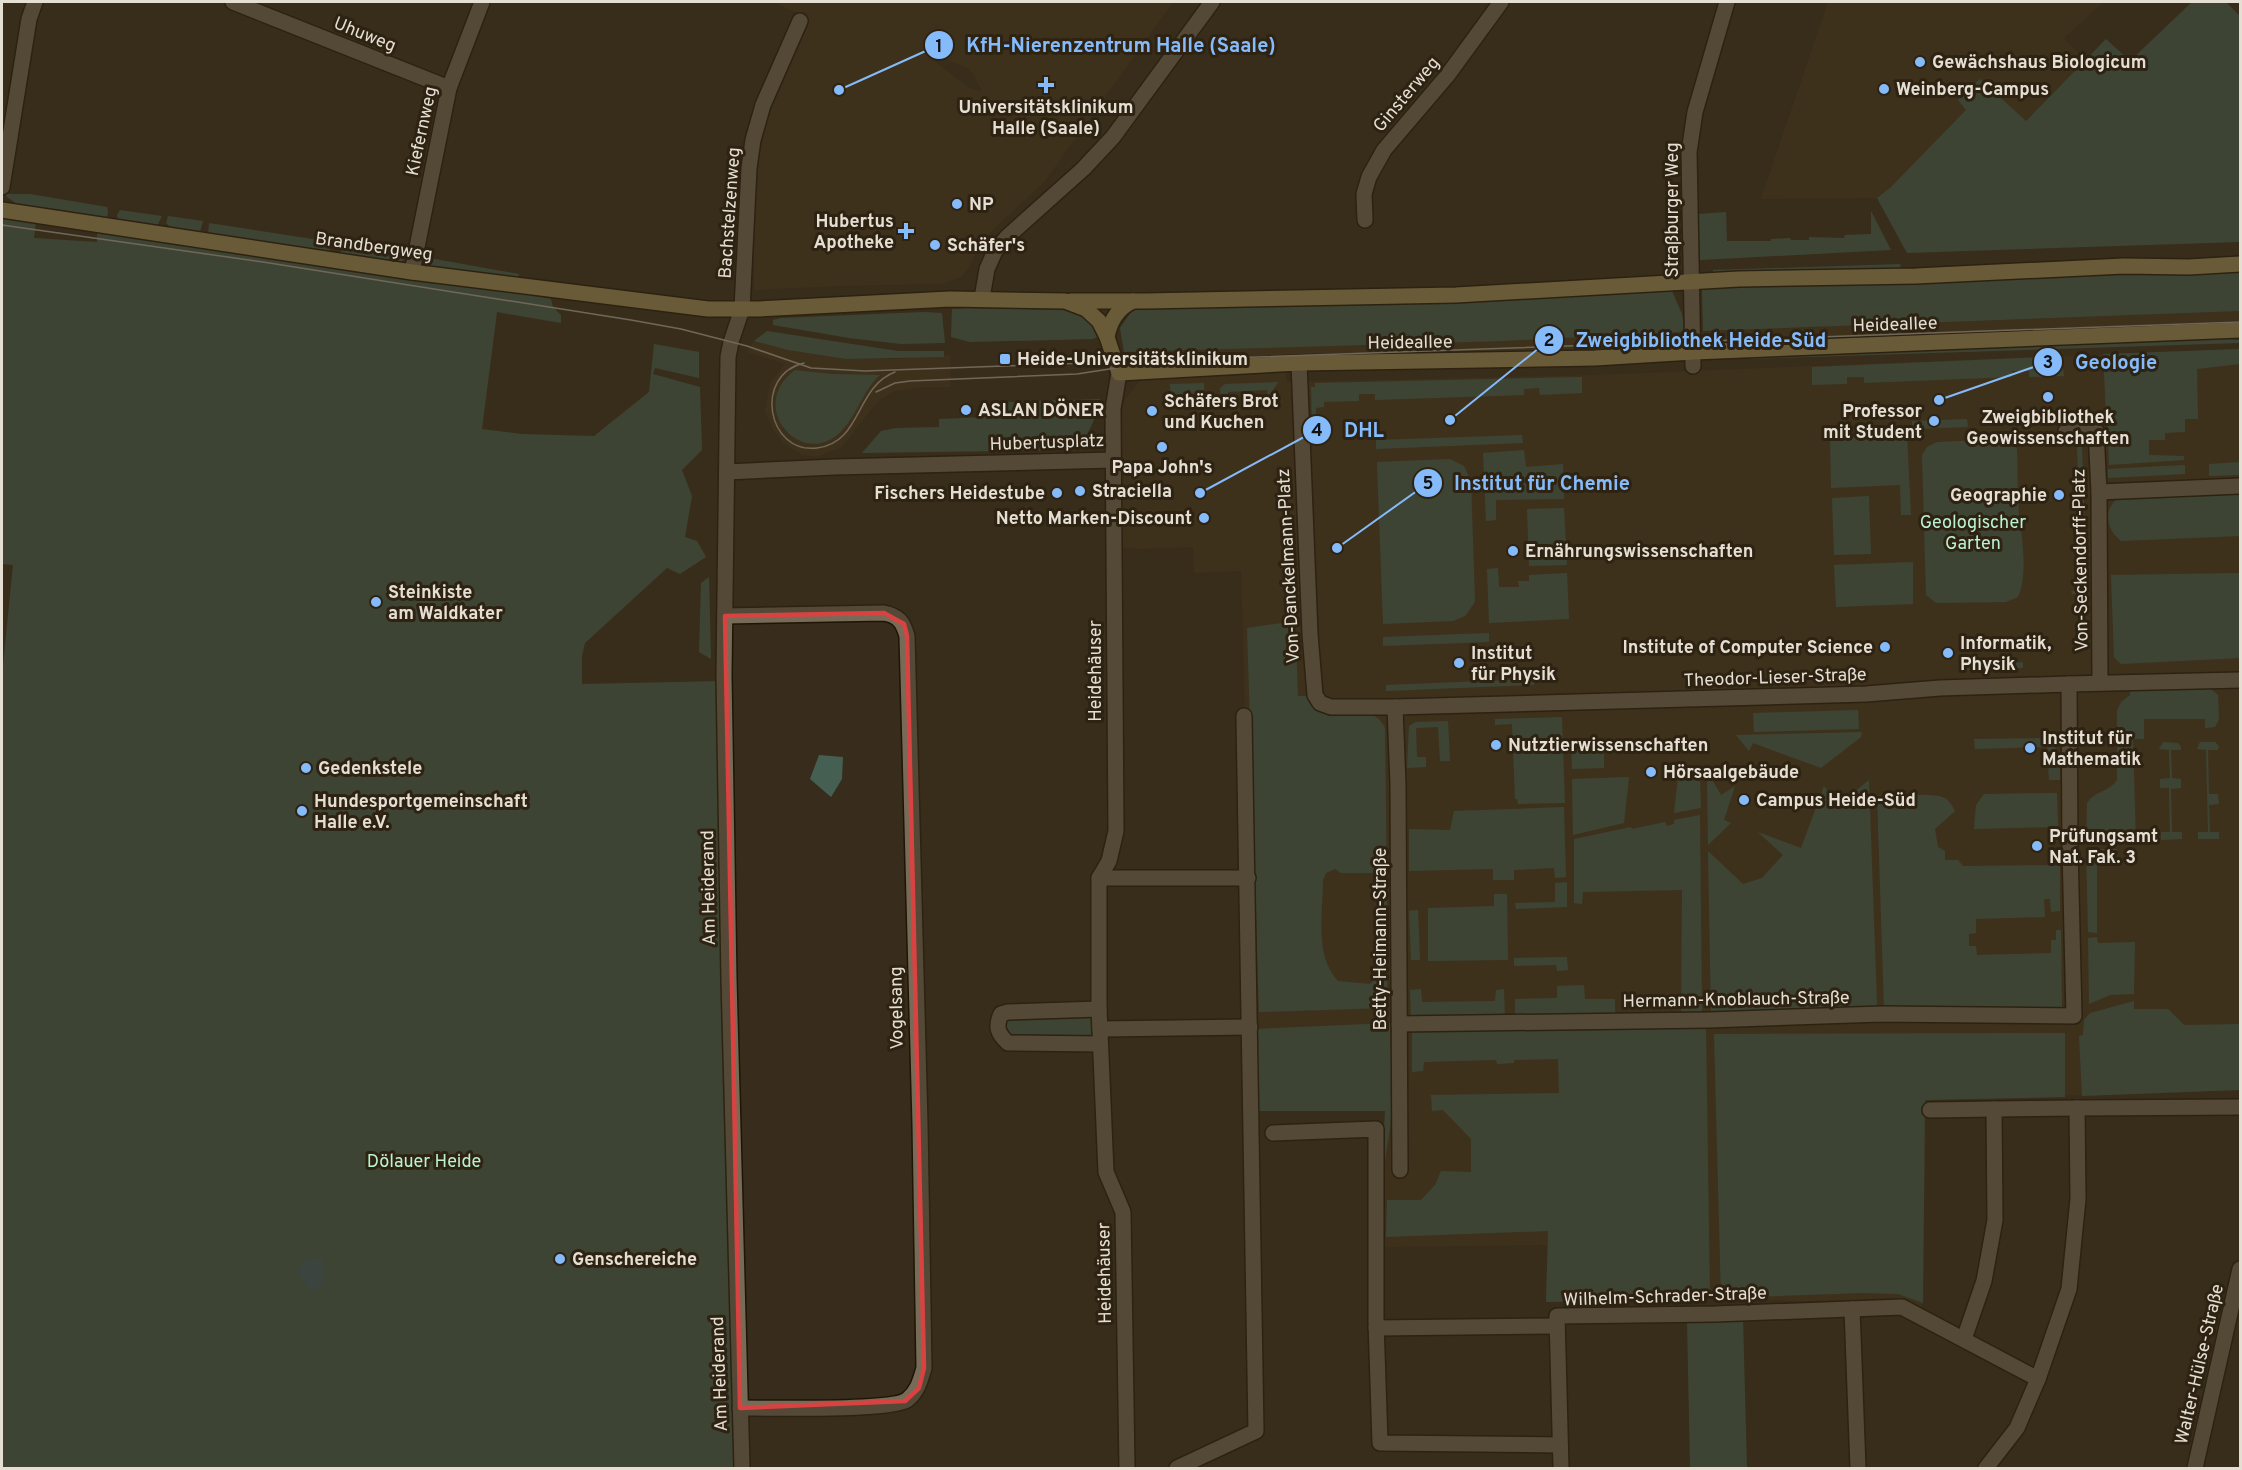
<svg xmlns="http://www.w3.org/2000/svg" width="2242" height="1470" font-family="Overpass,sans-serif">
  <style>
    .built { fill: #44351e; fill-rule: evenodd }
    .green { fill: #456052; fill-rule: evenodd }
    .water { fill: #41616a }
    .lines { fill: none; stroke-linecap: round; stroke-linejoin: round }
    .minor-casing { stroke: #1f1505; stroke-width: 18 }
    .major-casing { stroke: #1f1505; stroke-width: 18 }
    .minor { stroke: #776b58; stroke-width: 15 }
    .major { stroke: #a6925c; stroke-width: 15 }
    .tram { stroke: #b6aea2; stroke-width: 1.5 }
    .marked { fill: none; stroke: #d84342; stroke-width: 4.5; stroke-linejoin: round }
    .poi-dot { fill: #85bbfb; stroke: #2e2312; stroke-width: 2 }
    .labels { text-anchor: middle; stroke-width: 6; stroke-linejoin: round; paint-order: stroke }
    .street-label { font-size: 18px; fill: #e5ded3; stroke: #2e2312 }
    .poi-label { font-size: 18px; font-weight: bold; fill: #e5ded3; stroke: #2e2312; text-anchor: start }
    .park-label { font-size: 18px; fill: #baf2d4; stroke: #2e2312 }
    .leader { fill: none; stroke: #85bbfb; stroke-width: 2 }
    .callout-dot { fill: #85bbfb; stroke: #2e2312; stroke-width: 2 }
    .mark-label { font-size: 18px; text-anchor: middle; font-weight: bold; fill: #111 }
    .callout-label { font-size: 20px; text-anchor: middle; font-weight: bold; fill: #85bbfb; stroke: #2e2312; stroke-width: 6; stroke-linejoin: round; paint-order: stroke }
  </style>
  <rect width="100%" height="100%" fill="#382d1c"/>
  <g class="built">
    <path d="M 774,2 L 1173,2 L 1045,181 L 984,238 L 968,269 L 961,277 L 942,284 L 837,286 L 754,290 L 754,218 L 757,171 L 763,134 L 773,94 L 807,18 ZM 917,48 L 970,69 L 982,91 L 969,88 Z"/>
    <polygon points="1828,2 2103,2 2064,38 2085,60 2025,121 1967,110 1890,188 1877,198 1761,199"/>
    <polygon points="2240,311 2240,326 1693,347 1169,364 1134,364 1126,357 1124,352 1636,336 1692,332"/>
    <path d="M 754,341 L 788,350 L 846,359 L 896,359 L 950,355 L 951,387 L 922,387 L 894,391 L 877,402 L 842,447 L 817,457 L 802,455 L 785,444 L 774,431 L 765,411 L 770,383 L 785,364 L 747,352 ZM 795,370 L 832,374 L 879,376 L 866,391 L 805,442 L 784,430 L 776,411 Z"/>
    <polygon points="2240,349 2240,1090 1926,1100 1922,1316 1903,1305 1721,1298 1546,1302 1548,1245 1382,1247 1379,1150 1384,1131 1385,1111 1256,1111 1241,571 1194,573 1193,547 1136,549 1114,546 1119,417 1125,399 1140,381 1156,376 1285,367 1287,382 1300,382 1593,375"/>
  </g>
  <g class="green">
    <polygon points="2192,2 2226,2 2240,16 2240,242 1907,253 1877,198 1890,188 1966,110 1958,100 1980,79 2026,121 2106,39 2130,61"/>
    <polygon points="5,194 30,194 107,207 108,212 107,218 17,204 7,197"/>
    <polygon points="120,210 162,216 157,226 118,219 117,215"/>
    <polygon points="1871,211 1891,250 1700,260 1698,214 1726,212 1727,241 1771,241 1771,239 1790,238 1791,240 1809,240 1809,237 1844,238 1845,235 1871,234"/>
    <path d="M 168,216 L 203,221 L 200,232 C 190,232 173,231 166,223 Z"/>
    <polygon points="2,217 36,222 34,238 97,242 97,232 456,286 516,292 551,299 553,307 561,315 561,323 497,312 482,429 522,434 594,436 649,392 654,344 699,352 699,378 655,368 653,374 700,387 702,450 682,470 692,496 685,537 697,541 706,557 680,574 667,568 585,643 582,656 582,684 723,681 738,1468 2,1468 2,675 13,565 2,564"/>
    <polygon points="209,223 332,242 329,253 208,235"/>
    <polygon points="343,245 408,256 400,263 340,255"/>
    <polygon points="424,257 519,274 518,278 425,267 423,263"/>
    <polygon points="1900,264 1901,268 1713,275 1713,270"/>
    <polygon points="2240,267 2240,311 1703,331 1702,289 1711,285"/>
    <polygon points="1672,291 1682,314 1685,332 1502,341 1124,352 1120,328 1136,305"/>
    <polygon points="972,308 1075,310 1082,313 1100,336 1093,339 970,342 951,337 952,309"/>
    <polygon points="924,312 942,313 945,343 901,344 849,338 773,325 773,320 781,318"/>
    <polygon points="767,331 898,351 944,351 944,357 846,359 788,350 754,341"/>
    <polygon points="2230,339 2240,340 2240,343 1749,359 1756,356"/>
    <polygon points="2240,349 2240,364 2197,369 2198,419 2185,419 2185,432 2165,433 2165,440 2149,440 2149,455 2184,456 2184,460 2109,465 2107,420 2091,420 2091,414 2106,413 2103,354"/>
    <polygon points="2048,357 2048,368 2063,368 2064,376 2029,377 2029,371 2012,371 2012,377 1864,383 1864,377 1847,377 1847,384 1812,385 1812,367"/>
    <path d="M 795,370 L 832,374 L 880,375 C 860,393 855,424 833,438 C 796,462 748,405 795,370 Z"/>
    <polygon points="1582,377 1582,393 1540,395 1539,388 1524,389 1524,395 1375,400 1375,394 1359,394 1359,401 1324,402 1324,407 1316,408 1316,421 1312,421 1311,387 1315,387 1315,383"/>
    <polygon points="1278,382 1268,398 1267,390 1228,392 1228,401 1221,401 1220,388 1225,384"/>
    <polygon points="1204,383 1205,402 1201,403 1199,393 1184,394 1185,404 1171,405 1170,384"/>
    <path d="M 1100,399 C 1096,417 1089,437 1074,450 L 862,453 L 881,431 L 896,428 L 939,427 L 939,419 L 985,417 L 985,403 L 1060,400 L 1060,411 L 1072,412 L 1073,400 Z"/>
    <polygon points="1967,419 1968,427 1912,429 1912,421"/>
    <polygon points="1907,434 1911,515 1901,515 1900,485 1831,488 1830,438"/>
    <polygon points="1522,435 1523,443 1376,449 1376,440"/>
    <path d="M 2003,439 L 2012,443 L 2017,449 C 2018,471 2017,493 2019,514 C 2022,537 2028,576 2018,597 L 2006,602 L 1936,603 L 1926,595 L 1922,455 L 1927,447 L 1937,442 Z"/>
    <polygon points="2066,442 2079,442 2082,446 2087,588 2081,594 2072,594 2071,591 2082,590 2077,446 2066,446"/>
    <polygon points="1524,450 1526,467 1563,464 1564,499 1496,500 1496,520 1486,521 1483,453"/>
    <polygon points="1450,459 1464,466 1471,481 1475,602 1465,616 1453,621 1383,624 1377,462"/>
    <polygon points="2240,462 2240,475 2209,476 2209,464"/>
    <polygon points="2185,465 2185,474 2108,478 2108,469"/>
    <path d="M 2240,491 L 2240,536 L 2121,541 C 2105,529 2102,506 2122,496 Z"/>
    <polygon points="1869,496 1871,554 1834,555 1832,498"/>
    <polygon points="1564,508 1567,565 1529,566 1527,509"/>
    <polygon points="1913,562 1913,604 1836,607 1834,565"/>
    <polygon points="1498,568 1499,587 1519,587 1518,581 1529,581 1529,575 1567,573 1569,619 1489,623 1487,569"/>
    <polygon points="2240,573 2240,658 2121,664 2114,657 2111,575"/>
    <polygon points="709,577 711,659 699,652 701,583"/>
    <path d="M 1295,621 L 1298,696 L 1307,696 C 1324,735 1369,693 1385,728 L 1388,975 L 1386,1008 L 1259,1012 L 1247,628 ZM 1335,869 L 1341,873 L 1380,873 L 1382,960 L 1377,977 L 1370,984 L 1338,981 C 1314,955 1323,914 1323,880 L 1326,873 Z"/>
    <polygon points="1489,633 1489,642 1383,646 1383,637"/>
    <polygon points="2023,662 2023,668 1959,670 1958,665"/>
    <polygon points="1534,679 1534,685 1386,691 1386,685"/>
    <path d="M 2210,688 L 2218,695 L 2219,719 L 2215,727 L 2205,728 L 2205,719 L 2144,719 L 2144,739 L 2133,739 L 2136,843 L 2086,844 L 2087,803 C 2095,791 2109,792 2117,780 L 2117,711 L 2121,702 L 2130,695 L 2130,690 Z"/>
    <polygon points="1858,710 1859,729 1754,732 1753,713"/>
    <polygon points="1562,717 1565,803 1518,804 1517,799 1515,799 1512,724 1495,725 1495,719"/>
    <polygon points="1448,721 1450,761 1440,761 1438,727 1416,728 1417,757 1426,757 1426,767 1407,768 1409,726 1416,722"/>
    <polygon points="1862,732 1861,737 1821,768 1753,743 1749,751 1736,735"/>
    <path d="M 2046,738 C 2061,748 2060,763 2060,780 L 2049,780 L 2047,747 L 1975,749 L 1974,739 Z"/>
    <polygon points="1571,739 1621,739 1620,753 1604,752 1604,768 1572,769"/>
    <polygon points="2163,742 2178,743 2181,747 2181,750 2171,750 2172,778 2181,779 2181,788 2171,789 2172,832 2182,832 2182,839 2161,840 2161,832 2170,832 2169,788 2160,788 2160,779 2170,778 2169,750 2159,749"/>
    <polygon points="2200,742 2215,742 2219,746 2218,750 2208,750 2209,794 2218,794 2219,804 2209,805 2210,832 2219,832 2219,839 2198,839 2198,832 2208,832 2206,750 2197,749"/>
    <polygon points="819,755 843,757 842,779 831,797 810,779"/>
    <polygon points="1629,777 1624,823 1573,835 1572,779"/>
    <polygon points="1678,777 1700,778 1701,808 1674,813"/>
    <polygon points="1711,778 1721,795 1735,786 1724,820 1731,823 1708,845 1707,779"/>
    <polygon points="1869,780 1877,1004 1875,1007 1711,1014 1708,851 1743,884 1762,878 1783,855 1758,832 1801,848 1824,786 1839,804"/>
    <polygon points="2057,793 2058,827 1974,829 1976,805 1984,794"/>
    <path d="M 1877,795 C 1892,796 1932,793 1942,797 C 1949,799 1951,804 1955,811 L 1935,829 L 1938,847 L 1945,851 L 1945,860 L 1958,860 L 1963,866 L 2060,865 L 2060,911 L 2051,912 L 2050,899 L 2044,899 L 2045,917 L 1976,919 L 1976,933 L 1969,934 L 1969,946 L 1976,946 L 1977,955 L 2051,953 L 2051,940 L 2056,940 L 2056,930 L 2061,930 L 2062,1008 L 1920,1010 L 1884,1009 Z"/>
    <polygon points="1564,807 1566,877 1555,878 1554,868 1514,870 1514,880 1493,880 1493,869 1409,871 1409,829 1450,830 1454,811"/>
    <polygon points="1700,815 1702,1014 1681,1014 1682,890 1583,892 1582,904 1574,903 1574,839 1631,827 1632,829 1665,822 1667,826 1674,824 1674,820"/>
    <polygon points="2086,849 2117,849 2117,856 2097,856 2097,933 2088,932"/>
    <polygon points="1567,882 1567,907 1516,909 1515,903 1555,902 1555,883"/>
    <polygon points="1494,894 1507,894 1508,960 1428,961 1428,908 1494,906"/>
    <polygon points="1418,910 1420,960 1411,960 1409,911"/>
    <polygon points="2097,937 2098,943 2135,942 2134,994 2110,995 2089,1004 2088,938"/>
    <polygon points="1567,957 1568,970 1557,971 1556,965 1514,966 1514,958"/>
    <polygon points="1584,985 1585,999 1615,999 1615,1015 1515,1018 1515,999 1557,998 1557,986"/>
    <polygon points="1421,989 1422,1002 1495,1001 1496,990 1504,989 1505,1017 1411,1019 1410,990"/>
    <polygon points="2134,1001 2134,1009 2168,1009 2184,1025 2240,1024 2240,1090 2082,1096 2079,1036 2083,1035 2084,1020 2090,1013"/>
    <polygon points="1085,1015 1092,1018 1095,1031 1091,1038 1013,1039 1005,1029 1007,1021 1016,1017"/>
    <polygon points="1390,1023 1392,1101 1390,1129 1380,1190 1379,1150 1384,1131 1385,1111 1256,1111 1254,1029"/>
    <polygon points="1706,1027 1710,1299 1546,1302 1548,1231 1386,1237 1387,1200 1421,1200 1435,1185 1441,1171 1471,1172 1471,1139 1443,1110 1432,1111 1431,1095 1559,1093 1558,1059 1514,1060 1514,1063 1497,1064 1496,1060 1424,1062 1423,1071 1412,1072 1412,1032"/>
    <polygon points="2065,1033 2065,1097 1925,1100 1923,1303 1898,1294 1862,1293 1721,1298 1714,1034"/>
    <polygon points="1743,1318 1747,1468 1690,1468 1687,1319"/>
  </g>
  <polygon class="water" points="322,1258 324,1282 313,1293 297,1273 306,1260"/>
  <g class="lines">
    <g class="minor-casing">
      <g id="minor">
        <polyline points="233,2 449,88"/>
        <polyline points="2,187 29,19 35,2"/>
        <polyline points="1365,220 1364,194 1369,177 1384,150 1447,76 1501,2"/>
        <polyline points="412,272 449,88 482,2"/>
        <polyline points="982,298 987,269 995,251 1008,236 1083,169 1113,137 1212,2"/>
        <polyline points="1299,363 1310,634 1315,695 1320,703 1331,707 1395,707 1866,694 1940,688 2069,684 2240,680"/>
        <polyline points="1693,366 1689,152 1695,112 1727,2"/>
        <polyline points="1119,373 1113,409 1116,831 1109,861 1099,878 1099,1009 1106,1172 1123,1212 1127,1468"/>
        <polyline points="2066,431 2096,431 2099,492 2100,683"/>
        <polyline points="727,472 834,467 1113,460"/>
        <polyline points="2099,492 2240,486"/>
        <path d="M 725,616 L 884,613 C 899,616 903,622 907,636 L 920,1124 L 924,1368 C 920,1381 918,1391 907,1400 C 890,1411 768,1408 740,1408"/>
        <polyline points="1395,707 1398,785 1400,1170"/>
        <polyline points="1099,878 1248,878"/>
        <path d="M 1099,1009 L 1008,1012 L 1001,1014 C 995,1027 998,1034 1008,1043 L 1100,1044"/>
        <polyline points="1399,1024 1709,1020 1881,1014 2074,1016 2070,848 2069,684"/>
        <polyline points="1100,1029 1250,1027"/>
        <polyline points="1930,1110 1994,1109"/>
        <polyline points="1273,1133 1376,1129 1376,1321 1380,1443 1560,1445"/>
        <polyline points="1852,1309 1858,1468"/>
        <polyline points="1376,1328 1557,1326"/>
        <polyline points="1964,1339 1984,1281 1995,1220 1994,1109 2077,1108"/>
        <polyline points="2038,1379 2069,1289 2078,1199 2077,1108 2240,1107"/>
        <polyline points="742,1468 729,979 724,675 728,357 731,342 742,309 749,168 753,140 763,105 800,21"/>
        <polyline points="1177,1468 1256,1431 1244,716"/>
        <polyline points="1561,1468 1557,1316 1715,1314 1902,1307 2038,1379 2017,1428 1986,1468"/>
        <polyline points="2195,1468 2240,1269"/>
      </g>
    </g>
    <g class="major-casing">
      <g id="major">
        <polyline points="2,210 412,272 708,309 759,309 950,299 1065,301 1086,309 1099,321 1107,337 1119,373 1299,363 1595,358 1693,352 2240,330"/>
        <polyline points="1071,301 1146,301 1456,295 1739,279 1916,276 2124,266 2189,267 2240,264"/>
        <path d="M 1107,337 C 1110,321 1118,308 1133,301"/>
      </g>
    </g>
    <use href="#minor" class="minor"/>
    <use href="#major" class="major"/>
    <g class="tram">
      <polyline points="2,225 263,262 631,320 681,329 747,346 811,368 865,371 2240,322"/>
      <path d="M 804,363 C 753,375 767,454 817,448 C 862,443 855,387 895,372"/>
      <polyline points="876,392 895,383 910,381 1077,374 1116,368"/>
    </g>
  </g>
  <path d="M0 0H2242V1470H0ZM 884,613 L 904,624 L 907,636 L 924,1368 L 919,1388 L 905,1401 L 740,1408 L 725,616 Z" fill="#382d1c" fill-opacity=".55" fill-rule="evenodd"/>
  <path class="marked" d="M 884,613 L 904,624 L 907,636 L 924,1368 L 919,1388 L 905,1401 L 740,1408 L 725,616 Z"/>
  <g class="poi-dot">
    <circle cx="1920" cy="62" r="6"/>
    <path d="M1043 76h6v6h6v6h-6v6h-6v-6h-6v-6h6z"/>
    <circle cx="1884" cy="89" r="6"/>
    <circle cx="957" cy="204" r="6"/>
    <path d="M903 222h6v6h6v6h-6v6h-6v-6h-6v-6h6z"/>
    <circle cx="935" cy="245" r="6"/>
    <rect x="999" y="353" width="12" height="12" rx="3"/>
    <circle cx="2048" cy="397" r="6"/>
    <circle cx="966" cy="410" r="6"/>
    <circle cx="1152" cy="411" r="6"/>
    <circle cx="1934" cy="421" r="6"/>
    <circle cx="1162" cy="447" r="6"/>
    <circle cx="1080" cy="491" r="6"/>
    <circle cx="1057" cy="493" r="6"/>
    <circle cx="2059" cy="495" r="6"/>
    <circle cx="1204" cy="518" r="6"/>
    <circle cx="1513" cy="551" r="6"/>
    <circle cx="376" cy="602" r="6"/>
    <circle cx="1885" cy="647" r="6"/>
    <circle cx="1948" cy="653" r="6"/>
    <circle cx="1459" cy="663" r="6"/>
    <circle cx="1496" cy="745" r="6"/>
    <circle cx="2030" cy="748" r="6"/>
    <circle cx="306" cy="768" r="6"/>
    <circle cx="1651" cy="772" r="6"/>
    <circle cx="1744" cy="800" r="6"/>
    <circle cx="302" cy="811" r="6"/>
    <circle cx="2037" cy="846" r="6"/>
    <circle cx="560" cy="1259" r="6"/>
  </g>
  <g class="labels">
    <g class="street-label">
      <text transform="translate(365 34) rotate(22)" y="6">Uhuweg</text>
      <text transform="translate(1406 94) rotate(-50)" y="6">Ginsterweg</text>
      <text transform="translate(421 131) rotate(-78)" y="6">Kiefernweg</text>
      <text transform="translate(1672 210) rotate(-90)" y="6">Straßburger Weg</text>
      <text transform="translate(729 213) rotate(-86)" y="6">Bachstelzenweg</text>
      <text transform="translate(374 246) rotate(8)" y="6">Brandbergweg</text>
      <text transform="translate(1895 324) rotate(-2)" y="6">Heideallee</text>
      <text transform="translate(1410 342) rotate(-1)" y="6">Heideallee</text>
      <text transform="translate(1047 442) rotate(-2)" y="6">Hubertusplatz</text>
      <text transform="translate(2080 560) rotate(-91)" y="6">Von-Seckendorff-Platz</text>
      <text transform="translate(1288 566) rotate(-93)" y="6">Von-Danckelmann-Platz</text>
      <text transform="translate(1095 671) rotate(-90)" y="6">Heidehäuser</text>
      <text transform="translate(1775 677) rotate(-2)" y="6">Theodor-Lieser-Straße</text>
      <text transform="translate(708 888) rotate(-91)" y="6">Am Heiderand</text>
      <text transform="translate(1380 939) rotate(-90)" y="6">Betty-Heimann-Straße</text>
      <text transform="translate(1736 999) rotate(-1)" y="6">Hermann-Knoblauch-Straße</text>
      <text transform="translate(896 1008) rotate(-91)" y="6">Vogelsang</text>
      <text transform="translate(1104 1273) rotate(-91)" y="6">Heidehäuser</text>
      <text transform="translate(1665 1296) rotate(-2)" y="6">Wilhelm-Schrader-Straße</text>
      <text transform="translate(2199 1364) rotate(-77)" y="6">Walter-Hülse-Straße</text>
      <text transform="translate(719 1374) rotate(-92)" y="6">Am Heiderand</text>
    </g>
    <g class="poi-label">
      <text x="1932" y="68">Gewächshaus Biologicum</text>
      <text x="1896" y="95">Weinberg-Campus</text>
      <text x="1046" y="113" text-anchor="middle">Universitätsklinikum<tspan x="1046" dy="21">Halle (Saale)</tspan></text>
      <text x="969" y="210">NP</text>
      <text x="894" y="227" text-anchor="end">Hubertus<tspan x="894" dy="21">Apotheke</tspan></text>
      <text x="947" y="251">Schäfer's</text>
      <text x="1017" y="365">Heide-Universitätsklinikum</text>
      <text x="1164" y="407">Schäfers Brot<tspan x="1164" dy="21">und Kuchen</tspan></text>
      <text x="978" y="416">ASLAN DÖNER</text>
      <text x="1922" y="417" text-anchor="end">Professor<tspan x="1922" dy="21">mit Student</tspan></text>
      <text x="2048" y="423" text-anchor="middle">Zweigbibliothek<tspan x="2048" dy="21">Geowissenschaften</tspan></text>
      <text x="1162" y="473" text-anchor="middle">Papa John's</text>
      <text x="1092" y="497">Straciella</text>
      <text x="1045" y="499" text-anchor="end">Fischers Heidestube</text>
      <text x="2047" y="501" text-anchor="end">Geographie</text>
      <text x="1192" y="524" text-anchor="end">Netto Marken-Discount</text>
      <text x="1525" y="557">Ernährungswissenschaften</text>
      <text x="388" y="598">Steinkiste<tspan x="388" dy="21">am Waldkater</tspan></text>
      <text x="1960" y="649">Informatik,<tspan x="1960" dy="21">Physik</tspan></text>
      <text x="1873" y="653" text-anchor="end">Institute of Computer Science</text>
      <text x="1471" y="659">Institut<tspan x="1471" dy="21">für Physik</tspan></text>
      <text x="2042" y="744">Institut für<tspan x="2042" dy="21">Mathematik</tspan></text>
      <text x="1508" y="751">Nutztierwissenschaften</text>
      <text x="318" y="774">Gedenkstele</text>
      <text x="1663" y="778">Hörsaalgebäude</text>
      <text x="1756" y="806">Campus Heide-Süd</text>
      <text x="314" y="807">Hundesportgemeinschaft<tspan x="314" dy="21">Halle e.V.</tspan></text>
      <text x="2049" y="842">Prüfungsamt<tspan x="2049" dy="21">Nat. Fak. 3</tspan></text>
      <text x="572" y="1265">Genschereiche</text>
    </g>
    <g class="park-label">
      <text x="1973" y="528">Geologischer<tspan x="1973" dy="21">Garten</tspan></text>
      <text x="424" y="1167">Dölauer Heide</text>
    </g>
  </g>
  <path class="leader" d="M839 90L939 45M1450 420L1549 340M1939 400L2048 362M1200 493L1317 430M1337 548L1428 483"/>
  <g class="callout-dot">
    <circle cx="839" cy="90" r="6"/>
    <circle cx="1450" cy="420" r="6"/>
    <circle cx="1939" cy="400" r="6"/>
    <circle cx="1200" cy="493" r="6"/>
    <circle cx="1337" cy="548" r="6"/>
    <circle cx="939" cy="45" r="15"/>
    <circle cx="1549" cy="340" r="15"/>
    <circle cx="2048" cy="362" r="15"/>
    <circle cx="1317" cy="430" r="15"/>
    <circle cx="1428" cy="483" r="15"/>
  </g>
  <g class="mark-label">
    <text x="939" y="52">1</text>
    <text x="1549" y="346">2</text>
    <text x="2048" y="368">3</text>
    <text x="1317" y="436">4</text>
    <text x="1428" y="489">5</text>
  </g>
  <g class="callout-label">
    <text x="1121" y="52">KfH-Nierenzentrum Halle (Saale)</text>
    <text x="1701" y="347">Zweigbibliothek Heide-Süd</text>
    <text x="2116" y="369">Geologie</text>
    <text x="1364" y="437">DHL</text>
    <text x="1542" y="490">Institut für Chemie</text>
  </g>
  <rect width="2242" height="1470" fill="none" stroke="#e5ded3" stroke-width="6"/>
</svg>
